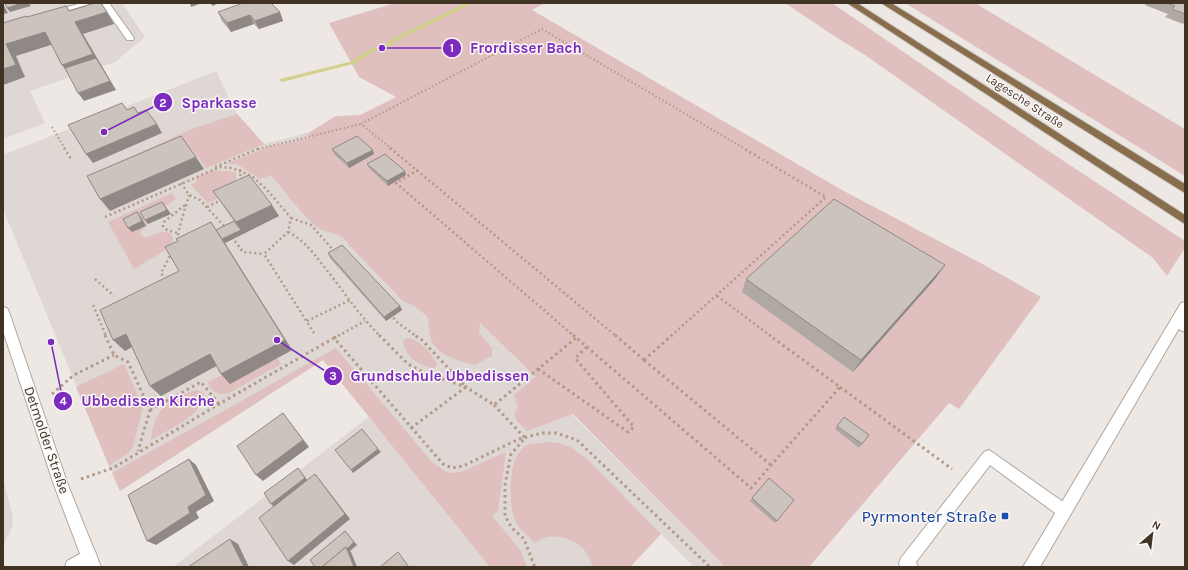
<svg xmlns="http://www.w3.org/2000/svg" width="1188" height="570" font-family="Karla,sans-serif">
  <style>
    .built { fill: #ded7d3 }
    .green { fill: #dfc0be }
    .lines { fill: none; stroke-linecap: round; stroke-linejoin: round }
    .stream { fill: #d3d08d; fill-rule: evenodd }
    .service-casing { stroke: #afa79f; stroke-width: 2 }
    .minor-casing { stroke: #afa79f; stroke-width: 2 }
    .tertiary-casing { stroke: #afa79f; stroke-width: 2 }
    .trunk-casing { stroke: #cac6c1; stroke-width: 2 }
    .path-far2 { stroke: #b29a85; stroke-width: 2; stroke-dasharray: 1.5 2.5; stroke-linecap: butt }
    .path-far1 { stroke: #b29a85; stroke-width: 2.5; stroke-dasharray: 2 3; stroke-linecap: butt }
    .path { stroke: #b29a85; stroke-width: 3; stroke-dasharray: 2.5 3.5; stroke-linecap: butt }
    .service { fill: #fff; fill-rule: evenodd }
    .minor { fill: #fff; fill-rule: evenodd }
    .tertiary { fill: #fff; fill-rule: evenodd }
    .trunk { fill: #886e4c; fill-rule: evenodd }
    .wall { fill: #afa8a3 }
    .shaded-wall { fill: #8f8884 }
    .building { fill: #ccc3bd; stroke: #8f8884 }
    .transit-dot { fill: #1a4fb4; stroke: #faf7f6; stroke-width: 1.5 }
    .labels { text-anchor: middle; stroke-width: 3; stroke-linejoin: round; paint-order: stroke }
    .far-street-label { font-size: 12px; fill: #403323; stroke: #faf7f6 }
    .street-label { font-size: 14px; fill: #403323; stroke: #faf7f6 }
    .near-transit-label { font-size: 17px; fill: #164399; stroke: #faf7f6; text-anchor: end }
    .leader { fill: none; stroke: #7b2cbf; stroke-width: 1.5 }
    .callout-dot { fill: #7b2cbf; stroke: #faf7f6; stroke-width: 1.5 }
    .mark-label { font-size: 12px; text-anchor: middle; font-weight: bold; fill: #fff }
    .callout-label { font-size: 15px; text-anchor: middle; font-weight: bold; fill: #7b2cbf; stroke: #faf7f6; stroke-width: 3; stroke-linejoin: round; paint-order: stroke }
  </style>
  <rect width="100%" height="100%" fill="#eee8e5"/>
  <g class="built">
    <polygon points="3,3 122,3 145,37 115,62 30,91 45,123 3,139"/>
    <polygon points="216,71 237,114 264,144 308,133 311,137 338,182 725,567 694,567 661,534 630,567 173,567 370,416 323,360 120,491 3,209 3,155"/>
    <polygon points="3,478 13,517 12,527 3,546"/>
  </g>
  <g class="green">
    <path d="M 395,3 L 545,3 L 532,10 L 842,190 L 986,266 L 1041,297 L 959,409 L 949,403 L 809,567 L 725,567 L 573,414 L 527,431 L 517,421 L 514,414 L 518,408 L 514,395 L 535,377 L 480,323 L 479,333 L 492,348 L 492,356 L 475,365 C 459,361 434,355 430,336 C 429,329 429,323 428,317 L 414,306 L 403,301 L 349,245 C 342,231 328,235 317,227 C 300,213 286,192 271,175 L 260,179 L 237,164 L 226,164 L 268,147 L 311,137 L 308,134 L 296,136 L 308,133 L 336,116 L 360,115 L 396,97 L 359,77 L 329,23 Z"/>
    <polygon points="785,3 832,3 1041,146 1185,241 1185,248 1167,276 1153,258 865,55 834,36"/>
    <polygon points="905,3 975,3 1185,129 1185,176"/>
    <polygon points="237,114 264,144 206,168 189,146 95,187 90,177 189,130"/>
    <polygon points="214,170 236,172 236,189 208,203 191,185 197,182 196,178"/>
    <path d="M 172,193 L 176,199 L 165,206 L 171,214 L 148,224 L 140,232 L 143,237 C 153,238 162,227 172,235 L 174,245 L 134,269 L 108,222 Z"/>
    <path d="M 407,338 C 418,337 433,355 437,365 L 435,368 C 420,367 405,357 403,341 Z"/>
    <polygon points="336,348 432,462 448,473 461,472 506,452 498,511 492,516 521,551 527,567 490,567 323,360 120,491 112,473"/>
    <path d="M 277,358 L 281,364 L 231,392 C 220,397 211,393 208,382 L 224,374 Z"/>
    <polygon points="124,364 143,407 133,447 128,453 109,466 76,387"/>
    <path d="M 198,390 L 204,394 C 204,415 167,430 151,440 C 152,432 153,422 158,415 C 164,405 186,391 198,390 Z"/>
    <path d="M 549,442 L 560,443 L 572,448 L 587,459 L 661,534 L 630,567 L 593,567 C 588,547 569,534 548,537 C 543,537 538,541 534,543 C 529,536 523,533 519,527 C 508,514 509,476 515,460 C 517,454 521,450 526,445 Z"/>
  </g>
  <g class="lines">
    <polygon class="stream" points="466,3 473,3 396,41 390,47 374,51 357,63 282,82 279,80 280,79 353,61 370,49 386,45 392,39"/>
    <g class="service-casing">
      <g id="service">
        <polygon points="81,3 93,3 53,15 49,13"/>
        <polygon points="101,3 109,3 134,38 133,40 127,40"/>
        <polygon points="989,450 1069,506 1071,511 1069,516 1064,518 1059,516 990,465 916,562 918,567 900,567 899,563 901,558 984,452"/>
      </g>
    </g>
    <g class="minor-casing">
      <g id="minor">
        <polygon points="1176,317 1185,321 1185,332 1172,326 1170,322 1172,318"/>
        <path d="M 89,549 L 95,551 L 97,557 C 91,570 77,567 65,567 L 67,561 Z"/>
      </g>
    </g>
    <g class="tertiary-casing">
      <g id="tertiary">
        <polygon points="1185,302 1185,318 1040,567 1023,567 1181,303"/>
        <polygon points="3,307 7,308 9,312 68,485 101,567 85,567 54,485 3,331"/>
      </g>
    </g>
    <g class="trunk-casing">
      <g id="trunk">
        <polygon points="847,3 857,3 1185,215 1185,224"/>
        <polygon points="881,3 891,3 1185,184 1185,193"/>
      </g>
    </g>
    <g class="path-far2">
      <polyline points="52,127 65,149"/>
      <polyline points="258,149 361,124"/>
      <polyline points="392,149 361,124 542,29 745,149"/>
    </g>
    <g class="path-far1">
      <polyline points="64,148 71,159"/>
      <polyline points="390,148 616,336"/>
      <polyline points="215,167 260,148"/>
      <polyline points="240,169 241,181"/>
      <polyline points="418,170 396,183 574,336"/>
      <polyline points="181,183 189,195 200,200 226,228"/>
      <polyline points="207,207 221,200"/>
      <polyline points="105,217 220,167 232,168 252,176 268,191 291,218 288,232 264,254 314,333"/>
      <polyline points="291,218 311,225 335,252"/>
      <path d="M 288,232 C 308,242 319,261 333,278 C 348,298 362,318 380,336"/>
      <polyline points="177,233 167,230 163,226 164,222 185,205"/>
      <polyline points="232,237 243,252 264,254"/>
      <path d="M 178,240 C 177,230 186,207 189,195"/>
      <polyline points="95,279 114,296"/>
      <polyline points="165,280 161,273 171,254"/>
      <polyline points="717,296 771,336"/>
      <polyline points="93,305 106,336"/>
      <polyline points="390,314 398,323 416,336"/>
      <polyline points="307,321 350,300"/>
      <polyline points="338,336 365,321"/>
      <polyline points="671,336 826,197 743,148"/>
    </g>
    <g class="path">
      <polyline points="105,335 114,355 128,362 150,410 138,451"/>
      <polyline points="379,335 408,364 425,373 466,387 494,405 576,338"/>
      <polyline points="573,335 751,488 840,387 769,335"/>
      <polyline points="615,335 644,360"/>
      <polyline points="334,338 340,335"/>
      <polyline points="644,360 771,465"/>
      <polyline points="644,360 672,335"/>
      <polyline points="538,369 628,432 634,427 575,358 587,347"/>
      <polyline points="840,387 952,469"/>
      <polyline points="52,394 74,375 114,355"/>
      <polyline points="494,405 525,438 511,454 505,485 505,516 512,528 524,539 534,565 537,567"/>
      <polyline points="150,410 201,382 219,404"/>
      <polyline points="411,428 466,387 422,340 414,335"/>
      <polyline points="81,479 113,468 219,404 334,338 443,464 452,468 463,466 519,439 542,433 556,433 577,440 710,567"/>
    </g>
    <use href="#service" class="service"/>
    <use href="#minor" class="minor"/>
    <use href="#tertiary" class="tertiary"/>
    <use href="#trunk" class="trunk"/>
  </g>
  <g class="wall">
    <polygon points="1146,3 1185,3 1185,22 1183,24 1165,17 1168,14 1145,5"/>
    <polygon points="218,12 280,12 283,21 259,29 254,24 231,32 222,21"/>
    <polygon points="332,149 374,154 349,168 334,154"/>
    <polygon points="367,164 406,175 388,186 369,168"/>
    <polygon points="213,191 279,216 225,243 223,240 292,350 230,384 221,374 216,366 161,396 150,386 132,347 125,351 179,271 178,241 211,222 216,230 234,221"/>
    <polygon points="328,253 400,306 402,310 386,321 330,258"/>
    <polygon points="945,265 935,279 853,372 742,292 746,279"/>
    <polygon points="837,426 869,435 859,448 835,429"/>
    <polygon points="752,498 794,500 775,523 750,501"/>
  </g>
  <g class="shaded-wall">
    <polygon points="22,3 29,3 31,6 10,12 7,8"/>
    <polygon points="190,3 202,3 191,7"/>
    <polygon points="211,3 220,3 212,6"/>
    <polygon points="3,4 8,13 3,14"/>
    <polygon points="66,6 74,17 107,12 114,24 83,34 116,90 84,101 78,93 71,77 62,65 75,22"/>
    <polygon points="280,12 283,21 259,29 255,21"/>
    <polygon points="250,15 254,24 231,32 227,23"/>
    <polygon points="45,32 54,44 16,56 25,77 3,85 3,69 6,44"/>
    <polygon points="157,124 162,133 93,163 86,154"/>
    <polygon points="373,150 374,154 349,168 347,163"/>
    <polygon points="196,157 204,169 110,211 100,199"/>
    <polygon points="405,171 406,175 388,186 387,181"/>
    <polygon points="162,202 171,214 148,224 145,220"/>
    <polygon points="272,205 279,216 243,234 236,222"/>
    <polygon points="137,212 141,217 146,226 132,232 128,228"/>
    <polygon points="211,222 222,239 241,230 243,234 225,243 223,240 292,350 230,384 221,374"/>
    <polygon points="945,265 935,279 853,372 861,360"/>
    <polygon points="400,306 402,310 386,321 384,317"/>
    <polygon points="126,334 137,344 125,351 113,340"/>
    <polygon points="210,354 220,364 161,396 150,386"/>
    <polygon points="283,413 309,447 263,481 256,475"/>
    <polygon points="378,449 381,452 353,473 351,470"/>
    <polygon points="189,459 196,465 214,501 196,512 199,518 156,545 147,541 188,507"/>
    <polygon points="298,468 308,481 274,507 271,504"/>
    <polygon points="315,474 320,480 350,519 294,565 288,561"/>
    <polygon points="345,531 357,545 350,551 351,552 357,567 354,567 346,547"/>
    <polygon points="230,539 238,544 249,567 244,567"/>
  </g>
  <g class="building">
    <polygon points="5,3 22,3 7,8"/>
    <polygon points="95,3 101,3 107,12 75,22 93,54 62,65 45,32 6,44 16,65 3,69 3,23 26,16 27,17 66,6 69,11"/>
    <polygon points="243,3 271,3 280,12 255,21 250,15 227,23 218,12"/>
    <polygon points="1168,3 1185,3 1185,14 1172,9 1175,6"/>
    <polygon points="96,58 110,81 78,93 65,68"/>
    <polygon points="122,103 127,110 134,107 138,113 146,110 157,124 86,154 68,125"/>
    <polygon points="181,136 196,157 100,199 87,176"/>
    <polygon points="357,136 373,150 347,163 332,149"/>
    <polygon points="385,154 405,171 387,181 367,164"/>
    <polygon points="249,175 272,205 236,222 213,191"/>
    <polygon points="834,199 945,265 861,360 746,279"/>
    <polygon points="162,202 167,210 145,220 140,212"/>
    <polygon points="137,212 142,221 128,228 123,219"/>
    <polygon points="234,221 241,230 222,239 216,230"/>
    <polygon points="211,222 285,340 221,374 210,354 150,386 126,334 113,340 100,310 179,271 165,247 178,241 176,239"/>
    <polygon points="342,245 400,306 384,317 328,253"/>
    <polygon points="283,413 303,440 256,475 237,446"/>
    <polygon points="844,417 869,435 862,444 837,426"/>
    <polygon points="362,429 378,449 351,470 335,450"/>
    <polygon points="189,459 206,495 188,507 190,513 147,541 128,495"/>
    <polygon points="298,468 305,478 271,504 264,493"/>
    <polygon points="315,474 345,514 288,561 259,518"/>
    <polygon points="769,478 794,500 777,521 752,498"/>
    <polygon points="345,531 354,542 347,549 346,547 322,567 315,567 310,560"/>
    <polygon points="230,539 244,567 188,567"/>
    <polygon points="346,547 354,567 322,567"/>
    <polygon points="398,552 409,567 380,567"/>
  </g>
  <rect class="transit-dot" x="1001" y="512" width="8" height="8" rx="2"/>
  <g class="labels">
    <g class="far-street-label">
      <text transform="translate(1025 101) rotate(33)" y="4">Lagesche Straße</text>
    </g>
    <g class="street-label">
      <text transform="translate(47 440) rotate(71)" y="5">Detmolder Straße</text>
    </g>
    <g class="near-transit-label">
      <text x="997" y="522">Pyrmonter Straße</text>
    </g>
  </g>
  <path class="leader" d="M382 48L452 48M104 132L163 102M277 340L333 376M51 342L63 401"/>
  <g class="callout-dot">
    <circle cx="382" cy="48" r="4"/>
    <circle cx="104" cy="132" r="4"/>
    <circle cx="277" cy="340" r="4"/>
    <circle cx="51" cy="342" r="4"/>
    <circle cx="452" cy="48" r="10"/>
    <circle cx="163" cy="102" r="10"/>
    <circle cx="333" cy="376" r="10"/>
    <circle cx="63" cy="401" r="10"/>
  </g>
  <g class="mark-label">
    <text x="452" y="52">1</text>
    <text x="163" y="107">2</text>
    <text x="333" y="380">3</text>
    <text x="63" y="405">4</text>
  </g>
  <g class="callout-label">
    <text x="526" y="53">Frordisser Bach</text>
    <text x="219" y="108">Sparkasse</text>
    <text x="440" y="381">Grundschule Ubbedissen</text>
    <text x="148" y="406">Ubbedissen Kirche</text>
  </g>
  <rect width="1188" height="570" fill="none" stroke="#403323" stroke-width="8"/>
  <g transform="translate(1152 534) rotate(28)" stroke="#faf7f6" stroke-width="3" paint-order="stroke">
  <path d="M0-3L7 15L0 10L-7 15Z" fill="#403323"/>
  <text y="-6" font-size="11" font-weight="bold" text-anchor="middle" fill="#403323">N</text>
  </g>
</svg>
